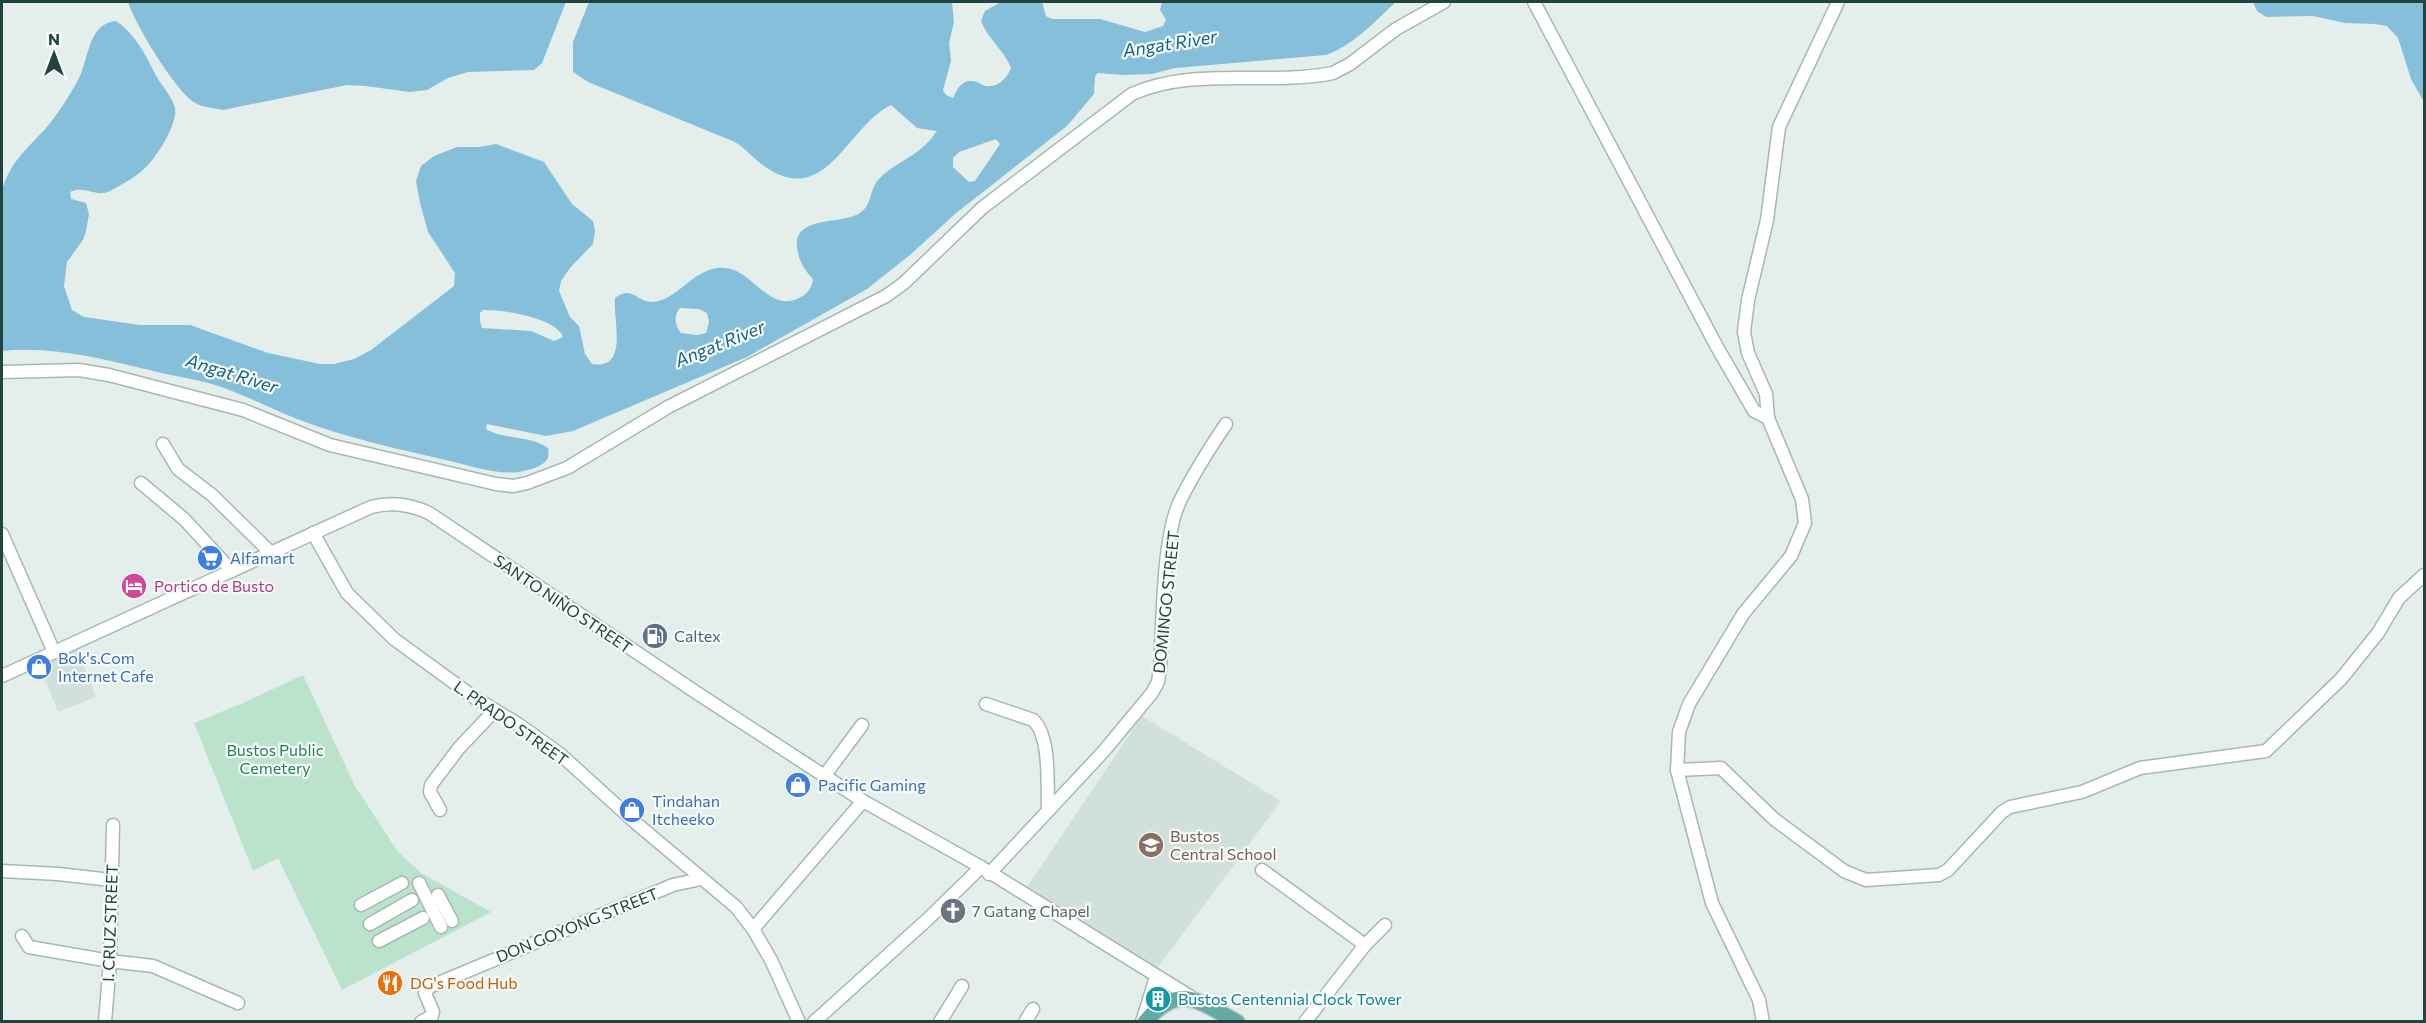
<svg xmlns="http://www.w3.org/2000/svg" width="2426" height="1023" font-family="Commissioner,sans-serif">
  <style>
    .built { fill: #d2e0dc }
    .green { fill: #bbe3cc }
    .water { fill: #86bfda; fill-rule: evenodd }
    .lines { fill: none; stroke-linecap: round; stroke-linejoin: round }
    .minor-casing { stroke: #a6b8b5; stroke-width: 15 }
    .major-casing { stroke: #c1cbca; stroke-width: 18 }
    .minor { stroke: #fff; stroke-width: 12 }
    .major { stroke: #64aaa4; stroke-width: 15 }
    .labels { text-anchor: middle; stroke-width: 4.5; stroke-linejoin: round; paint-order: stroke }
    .shop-label { font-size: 16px; fill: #366cbe; stroke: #f6fbf9; text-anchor: start }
    .hotel-label { font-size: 16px; fill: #b23c85; stroke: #f6fbf9; text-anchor: start }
    .street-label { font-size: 16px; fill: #214440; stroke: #f6fbf9 }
    .service-label { font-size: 16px; fill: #4e5e75; stroke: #f6fbf9; text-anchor: start }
    .park-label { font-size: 16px; fill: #268058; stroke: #f6fbf9 }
    .education-label { font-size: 16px; fill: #785e54; stroke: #f6fbf9; text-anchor: start }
    .worship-label { font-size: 16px; fill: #5b616d; stroke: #f6fbf9; text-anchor: start }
    .food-label { font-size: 16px; fill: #c56008; stroke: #f6fbf9; text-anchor: start }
    .culture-label { font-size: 16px; fill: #0d838f; stroke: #f6fbf9; text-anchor: start }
    .water-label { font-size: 18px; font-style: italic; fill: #136188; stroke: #f6fbf9 }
  </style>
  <rect width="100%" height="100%" fill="#e4efec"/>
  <g class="built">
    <polygon points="77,648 96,697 58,712 38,663"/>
    <polygon points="1142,716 1281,801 1156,970 1025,890"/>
  </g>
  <polygon class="green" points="303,675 355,786 398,852 421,873 491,912 342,990 278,858 253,871 194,723 243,703"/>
  <g class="water">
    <path d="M 128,2 L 566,2 L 542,63 L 534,70 L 468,72 L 448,78 L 427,90 L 409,92 L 366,86 L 347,85 L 223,110 C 213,108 200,107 192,101 C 172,85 136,26 128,2 Z"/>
    <path d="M 589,2 L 952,2 L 954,22 L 949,43 L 951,61 L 943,90 L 946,95 L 953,98 C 958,87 963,78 977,82 C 980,83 983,86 986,86 C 998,88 1007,78 1011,68 C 1004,50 988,39 981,21 L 985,11 L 1001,2 L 1042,2 L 1046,16 L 1052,19 L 1100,19 L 1145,32 L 1163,26 L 1166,20 L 1160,10 L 1162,2 L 1396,2 C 1374,22 1354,45 1326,55 L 1175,68 L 1152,74 L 1122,75 L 1098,73 L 1095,76 L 1094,94 L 1067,126 L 955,214 L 910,255 L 867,289 L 747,357 L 573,431 L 546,436 L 487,424 L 486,429 C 504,440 530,435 548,448 C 550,457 547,462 539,466 C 509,480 480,468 450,461 C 398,449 347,438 297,419 C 268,408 242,393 212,384 C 190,378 167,375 145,369 C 97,358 52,346 2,351 L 2,191 C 9,163 27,149 46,128 C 57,115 68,98 77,82 C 89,62 87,23 116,21 C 134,33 145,53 154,72 C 160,84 172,96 175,108 C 178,123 158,155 148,165 C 138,176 123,184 110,191 C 96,198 85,185 70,192 L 71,199 L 86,203 L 89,214 L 86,231 L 83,240 L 67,262 L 64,286 L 72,310 L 84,317 L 140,325 L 190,325 L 268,353 L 320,364 L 334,364 L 354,359 L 371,350 L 454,286 L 455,273 L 428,232 L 420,203 L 416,181 L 421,166 L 434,156 L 457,147 L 479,147 L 496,144 L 544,162 L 572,204 L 593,221 L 595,231 L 593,244 L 570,268 L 561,281 L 559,291 L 570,317 L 579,326 L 585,354 L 592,364 C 629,370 613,321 615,298 C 634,285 635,302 652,302 C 678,301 695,265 725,268 C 754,270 769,315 801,297 C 808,293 812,287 813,279 C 803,268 799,261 797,247 C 794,215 842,225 860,213 C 871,206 870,191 877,181 C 891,165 911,159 925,145 C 930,141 933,136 937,131 L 917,128 L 891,105 C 847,126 826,210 764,166 C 754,159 746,149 735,142 L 588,82 L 573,72 L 573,42 ZM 996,139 L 1000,144 L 975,181 L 969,182 L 953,167 L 953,158 L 959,152 ZM 680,308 L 699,309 L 707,313 L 709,322 L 706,333 L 697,335 L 681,333 C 675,326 673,316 680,308 ZM 483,310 C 501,309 557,318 563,337 L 554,341 L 531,331 L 482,328 L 480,321 L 480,313 Z"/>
    <polygon points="2253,2 2424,2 2424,102 2411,79 2398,38 2387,26 2375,24 2345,23 2313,16 2266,17 2257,11"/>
  </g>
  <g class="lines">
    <g class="minor-casing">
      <g id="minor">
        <polyline points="1534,2 1717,347 1754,411 1768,418"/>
        <path d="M 2,372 L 79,370 L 109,375 L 243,410 L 330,445 L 496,484 L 513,486 L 527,483 L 567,468 L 668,407 L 886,296 L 904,283 L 982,208 L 1132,94 C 1195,66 1268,86 1333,73 L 1350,64 L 1396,29 L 1444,2"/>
        <polyline points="163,444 178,469 212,495 271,553"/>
        <polyline points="141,483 184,519 232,571"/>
        <polyline points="313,533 347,593 394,639 475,698 518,724 560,754 637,824 736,907 753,929 771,960 799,1022"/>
        <polyline points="2,534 54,652"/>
        <path d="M 2,676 L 371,507 C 392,502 409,504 429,513 L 697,693 L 863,801 L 981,867 L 1191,997"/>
        <path d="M 986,704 L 1033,720 C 1051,736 1047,786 1048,809"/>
        <polyline points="1677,770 1721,768 1774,819 1844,871 1866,880 1939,875 1948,870 2002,812 2010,807 2082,792 2140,768 2266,751 2341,679 2378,633 2399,598 2424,575"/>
        <polyline points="825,775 862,725"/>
        <polyline points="440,810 430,792 431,785 459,748 495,710"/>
        <polyline points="1262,870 1365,945"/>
        <polyline points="2,871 58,874 111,880"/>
        <path d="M 989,874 L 1103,752 L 1152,693 L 1158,682 L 1160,668 C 1163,624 1162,542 1179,503 C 1192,476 1209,449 1226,424"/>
        <polyline points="419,883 441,927"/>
        <polyline points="438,895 452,921"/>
        <polyline points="361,905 402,883"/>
        <polyline points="370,924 412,900"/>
        <polyline points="753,929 863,801"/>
        <polyline points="22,936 29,947 110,961 153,966 238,1003"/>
        <polyline points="379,941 423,918"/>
        <polyline points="105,1022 110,961 113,825"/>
        <polyline points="421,1022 432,1016 433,1012 425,993 429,987 673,885 701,879"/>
        <polyline points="814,1022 929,918 981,867"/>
        <polyline points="940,1022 962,986"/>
        <polyline points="1025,1022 1033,1009"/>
        <polyline points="1142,1022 1156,977"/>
        <polyline points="1305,1022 1365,945 1385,925"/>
        <polyline points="1763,1022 1759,1000 1712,903 1677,770 1679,732 1689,704 1743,614 1791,556 1805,523 1802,499 1768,418 1766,394 1748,353 1744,332 1748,300 1767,220 1779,127 1838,2"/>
      </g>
    </g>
    <g class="major-casing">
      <path id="major" d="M 1145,1022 C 1180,981 1199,1002 1237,1022"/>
    </g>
    <use href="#minor" class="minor"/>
    <use href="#major" class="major"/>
  </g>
  <defs>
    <g id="supermarket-disc" transform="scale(1.35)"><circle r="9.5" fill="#3f7fe0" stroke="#f6fbf9"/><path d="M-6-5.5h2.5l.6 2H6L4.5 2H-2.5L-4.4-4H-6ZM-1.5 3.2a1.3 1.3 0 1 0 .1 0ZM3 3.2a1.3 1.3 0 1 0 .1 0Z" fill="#fff"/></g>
    <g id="hotel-disc" transform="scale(1.35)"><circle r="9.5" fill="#d1479c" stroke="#f6fbf9"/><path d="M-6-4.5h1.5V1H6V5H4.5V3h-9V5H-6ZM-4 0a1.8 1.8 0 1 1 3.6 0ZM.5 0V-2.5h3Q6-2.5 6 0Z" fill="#fff"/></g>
    <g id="fuel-disc" transform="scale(1.35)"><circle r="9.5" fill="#5c6f8a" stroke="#f6fbf9"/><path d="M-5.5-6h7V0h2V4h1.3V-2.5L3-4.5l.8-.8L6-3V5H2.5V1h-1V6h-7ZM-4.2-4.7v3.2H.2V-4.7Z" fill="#fff"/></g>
    <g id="shop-disc" transform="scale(1.35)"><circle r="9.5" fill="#3f7fe0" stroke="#f6fbf9"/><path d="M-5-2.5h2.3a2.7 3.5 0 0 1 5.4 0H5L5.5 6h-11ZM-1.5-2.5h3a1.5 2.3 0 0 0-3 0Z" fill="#fff"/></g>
    <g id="school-disc" transform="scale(1.35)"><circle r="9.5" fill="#8d6e63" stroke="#f6fbf9"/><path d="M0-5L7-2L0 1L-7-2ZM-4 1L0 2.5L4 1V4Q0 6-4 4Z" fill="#fff"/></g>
    <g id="church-disc" transform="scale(1.35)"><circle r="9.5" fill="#6b7280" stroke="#f6fbf9"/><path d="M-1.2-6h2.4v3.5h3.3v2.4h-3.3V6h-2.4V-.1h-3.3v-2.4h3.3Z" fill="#fff"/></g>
    <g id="restaurant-disc" transform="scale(1.35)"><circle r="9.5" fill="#e8710a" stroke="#f6fbf9"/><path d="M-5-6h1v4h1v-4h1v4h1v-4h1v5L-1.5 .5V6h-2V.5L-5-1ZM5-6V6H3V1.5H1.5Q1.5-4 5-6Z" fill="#fff"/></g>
    <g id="building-disc" transform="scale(1.35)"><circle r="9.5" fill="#0f9aa8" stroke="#f6fbf9"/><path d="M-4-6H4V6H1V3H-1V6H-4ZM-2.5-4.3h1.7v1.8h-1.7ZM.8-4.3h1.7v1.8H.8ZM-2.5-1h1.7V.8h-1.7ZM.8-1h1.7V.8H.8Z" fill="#fff"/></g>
  </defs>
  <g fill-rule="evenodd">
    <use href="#supermarket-disc" x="210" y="558"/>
    <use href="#hotel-disc" x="134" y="586"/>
    <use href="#fuel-disc" x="655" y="636"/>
    <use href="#shop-disc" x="39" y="667"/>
    <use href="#shop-disc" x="798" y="785"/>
    <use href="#shop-disc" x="632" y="810"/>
    <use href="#school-disc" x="1151" y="845"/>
    <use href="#church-disc" x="953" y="911"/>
    <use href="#restaurant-disc" x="390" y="983"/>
    <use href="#building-disc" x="1158" y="999"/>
  </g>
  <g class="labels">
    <g class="shop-label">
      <text x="230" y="564">Alfamart</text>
      <text x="58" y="664">Bok's.Com<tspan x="58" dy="18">Internet Cafe</tspan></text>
      <text x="818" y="791">Pacific Gaming</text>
      <text x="652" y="807">Tindahan<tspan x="652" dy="18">Itcheeko</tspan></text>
    </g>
    <g class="hotel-label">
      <text x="154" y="592">Portico de Busto</text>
    </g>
    <g class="street-label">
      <text transform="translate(1166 602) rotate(-84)" y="6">DOMINGO STREET</text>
      <text transform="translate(563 604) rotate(34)" y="6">SANTO NIÑO STREET</text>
      <text transform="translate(511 723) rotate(35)" y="6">L. PRADO STREET</text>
      <text transform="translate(110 923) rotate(-88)" y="6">I. CRUZ STREET</text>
      <text transform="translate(577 925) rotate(-22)" y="6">DON GOYONG STREET</text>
    </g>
    <g class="service-label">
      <text x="674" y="642">Caltex</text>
    </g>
    <g class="park-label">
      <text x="275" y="756">Bustos Public<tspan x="275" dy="18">Cemetery</tspan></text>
    </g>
    <g class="education-label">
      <text x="1170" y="842">Bustos<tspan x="1170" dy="18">Central School</tspan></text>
    </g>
    <g class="worship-label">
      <text x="972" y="917">7 Gatang Chapel</text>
    </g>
    <g class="food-label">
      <text x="410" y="989">DG's Food Hub</text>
    </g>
    <g class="culture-label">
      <text x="1178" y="1005">Bustos Centennial Clock Tower</text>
    </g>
    <g class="water-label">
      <text transform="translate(1170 44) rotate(-9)" y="6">Angat River</text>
      <text transform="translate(720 344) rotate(-22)" y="6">Angat River</text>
      <text transform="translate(232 374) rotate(17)" y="6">Angat River</text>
    </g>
  </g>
  <rect width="2426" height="1023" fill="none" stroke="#214440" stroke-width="6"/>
  <g transform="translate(54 54)" stroke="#f6fbf9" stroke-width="4.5" paint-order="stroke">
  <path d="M0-4.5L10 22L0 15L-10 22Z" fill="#214440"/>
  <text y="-9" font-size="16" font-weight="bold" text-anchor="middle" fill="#214440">N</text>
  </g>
</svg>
